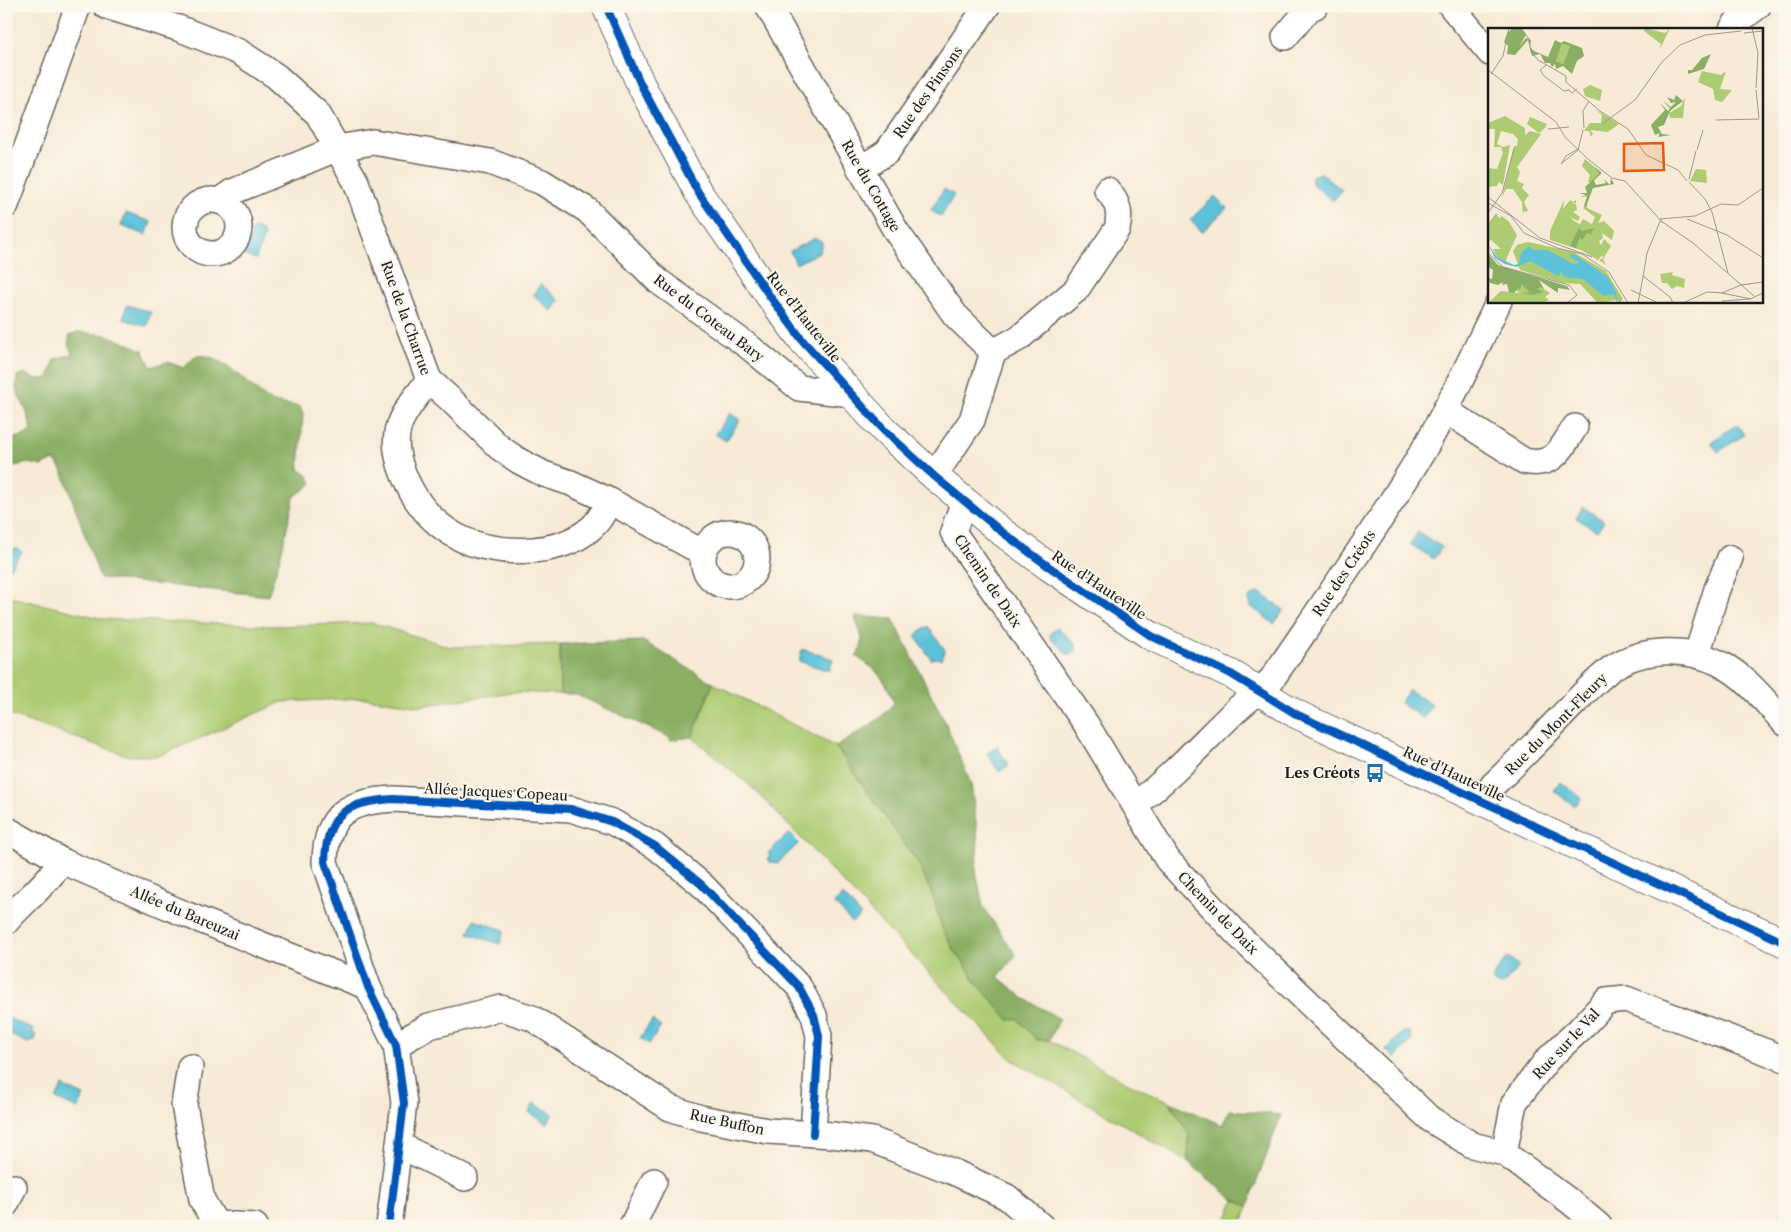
<svg xmlns="http://www.w3.org/2000/svg" width="1791" height="1232" font-family="'Libre Caslon Text',serif">
  <style>
    .green { fill: #adcb72; stroke: #647447 }
    .forest { fill: #8aaf64; stroke: #536640 }
    .water { fill: #5dc1da; stroke: #3c6e7b }
    .lines { fill: none; stroke-linecap: round; stroke-linejoin: round }
    .street-casing { stroke: #69645d; stroke-width: 28 }
    .secondary-casing { stroke: #69645d; stroke-width: 30 }
    .street { stroke: #fff; stroke-width: 25 }
    .secondary { stroke: #fff; stroke-width: 28 }
    .cycleway-casing { stroke: #fbf7ec; stroke-width: 11 }
    .cycleway { stroke: #0057b8; stroke-width: 8 }
    .labels { text-anchor: middle; stroke-width: 4; stroke-linejoin: round; paint-order: stroke }
    .street-label { font-size: 14px; fill: #1c1c1c; stroke: #fbf7ec }
    .poi-label { font-size: 14px; font-weight: bold; fill: #1c1c1c; stroke: #fbf7ec; text-anchor: end }
    .inset-road { fill: none; stroke: #9f988c; stroke-width: 1 }
    .view { fill: #e8590c; fill-opacity: 0.15; stroke: #e8590c; stroke-width: 2.5 }
    .inset-edge { fill: none; stroke: #1c1c1c; stroke-width: 2.5 }
  </style>
  <rect width="100%" height="100%" fill="#fbf7ec"/>
  <filter id="ink" filterUnits="userSpaceOnUse"><feTurbulence type="fractalNoise" baseFrequency=".02" numOctaves="2"/><feDisplacementMap in="SourceGraphic" scale="10" xChannelSelector="R" yChannelSelector="G"/><feConvolveMatrix kernelMatrix="1 2 1 2 8 2 1 2 1" color-interpolation-filters="sRGB"/></filter>
  <filter id="wash" filterUnits="userSpaceOnUse"><feTurbulence type="fractalNoise" baseFrequency=".0096" numOctaves="4" result="noise"/><feDisplacementMap in="SourceGraphic" scale="20" xChannelSelector="R" yChannelSelector="G"/><feGaussianBlur stdDeviation="1.12" result="paint"/><feColorMatrix in="noise" values="0 0 0 0 0 0 0 0 0 0 0 0 0 0 0 0 0 1.4 0 .05"/><feComposite in="paint" operator="in"/></filter>
  <g filter="url(#wash)">
    <rect width="100%" height="100%" fill="#f7ead6"/>
    <g class="green">
      <polygon points="6,596 104,619 274,626 372,623 451,647 560,644 560,694 512,692 419,706 366,698 282,702 159,756 129,756 6,714"/>
      <polygon points="713,683 836,747 918,863 933,896 942,928 976,982 1017,1018 1037,1040 1049,1040 1130,1084 1170,1102 1189,1134 1188,1162 1011,1059 755,790 692,737"/>
      <polygon points="1234,1200 1248,1206 1241,1226 1224,1226"/>
    </g>
    <g class="forest">
      <path d="M 78,332 L 107,335 L 143,350 L 151,367 L 167,362 L 184,368 C 187,365 191,360 195,357 C 216,347 253,391 270,400 C 276,404 292,404 300,407 L 303,415 L 299,470 L 307,474 L 312,483 C 307,490 299,491 294,498 L 280,558 L 268,596 L 100,578 L 62,470 L 54,460 L 42,466 L 29,463 L 6,468 L 6,441 L 25,435 L 32,430 L 27,413 L 16,389 L 17,376 L 24,373 L 37,379 L 49,378 L 55,359 L 72,354 L 68,343 L 70,335 Z"/>
      <path d="M 856,616 L 893,619 L 946,724 L 971,784 L 978,838 L 976,871 L 983,907 L 1016,955 L 998,977 L 1024,998 L 1060,1019 L 1049,1040 L 1037,1040 L 1017,1018 L 1009,1020 L 976,982 L 966,965 L 954,950 L 942,928 L 933,896 L 918,863 L 836,747 L 879,719 L 894,703 C 885,677 878,672 856,656 C 867,641 860,633 855,618 Z"/>
      <polygon points="643,641 713,683 692,737 670,740 671,738 575,694 560,694 560,644"/>
      <polygon points="1170,1102 1222,1125 1230,1110 1281,1115 1248,1206 1234,1200 1188,1162 1189,1134"/>
    </g>
    <g class="water">
      <polygon points="1321,173 1342,190 1333,201 1312,184 1312,176"/>
      <polygon points="944,189 954,195 941,217 931,210"/>
      <polygon points="1215,196 1227,208 1202,232 1190,220"/>
      <polygon points="126,213 151,222 146,235 121,226"/>
      <polygon points="253,228 262,231 264,236 256,259 244,255"/>
      <polygon points="815,238 816,240 819,240 822,242 822,246 820,248 821,251 796,264 790,251"/>
      <polygon points="541,284 560,301 551,311 533,294"/>
      <polygon points="127,305 151,312 147,326 123,319"/>
      <polygon points="730,413 740,420 726,441 715,434"/>
      <polygon points="1737,424 1744,435 1718,452 1711,442"/>
      <polygon points="1583,507 1604,521 1597,531 1576,518"/>
      <polygon points="1418,532 1442,547 1434,559 1410,544"/>
      <polygon points="8,546 12,550 16,548 22,552 10,568 6,569 6,547"/>
      <polygon points="1259,592 1284,610 1274,624 1249,605 1250,604 1249,598"/>
      <polygon points="928,626 945,650 941,659 934,658 932,660 915,636"/>
      <polygon points="1057,627 1076,645 1076,651 1073,653 1067,654 1049,636"/>
      <polygon points="802,649 833,659 829,671 799,661"/>
      <polygon points="1409,690 1432,705 1423,718 1400,703"/>
      <polygon points="997,747 1009,765 999,772 987,753"/>
      <polygon points="1560,782 1582,798 1575,806 1554,791"/>
      <polygon points="789,833 799,843 778,863 770,862 768,859 770,855 768,853"/>
      <polygon points="843,895 861,915 852,923 834,903"/>
      <polygon points="474,920 504,930 500,944 469,934"/>
      <polygon points="1508,957 1519,966 1503,985 1501,984 1499,986 1492,981 1494,978 1493,976"/>
      <polygon points="8,1018 34,1030 33,1032 36,1036 35,1040 28,1043 6,1033 6,1022"/>
      <polygon points="652,1020 661,1027 649,1044 640,1038"/>
      <polygon points="1403,1032 1410,1032 1412,1040 1395,1058 1386,1050"/>
      <polygon points="62,1086 84,1096 78,1109 56,1099"/>
      <polygon points="534,1103 553,1114 547,1124 529,1112"/>
    </g>
  </g>
  <g filter="url(#ink)">
    <g class="lines">
      <g class="street-casing">
        <g id="street">
          <polyline points="106,6 178,28 239,52 276,76 318,114 356,182 429,380 451,400 500,448 519,461 544,474 571,483 610,501 703,553"/>
          <polyline points="768,6 896,231 955,315 993,352 972,420 934,476"/>
          <polyline points="1451,6 1490,53"/>
          <polyline points="1732,29 1736,23 1758,6"/>
          <polyline points="1285,37 1309,9 1315,6"/>
          <polyline points="860,169 887,152 987,6"/>
          <circle cx="212" cy="227" r="27"/>
          <polyline points="219,201 232,192 338,148 373,142 490,162 542,182 587,210 658,281 748,346 799,388 852,394"/>
          <polyline points="6,205 78,6"/>
          <path d="M 993,352 L 1019,338 L 1076,290 L 1117,229 C 1121,213 1118,202 1107,190"/>
          <path d="M 429,380 C 419,394 405,408 399,425 C 394,440 397,458 403,473 C 413,499 431,522 456,536 C 492,556 557,557 590,529 C 599,522 604,511 610,501"/>
          <path d="M 1445,410 L 1524,461 C 1554,468 1561,449 1575,427"/>
          <polyline points="964,501 953,532 1086,724 1167,859 1174,867 1239,936 1430,1119 1472,1145 1504,1153 1572,1203 1599,1226"/>
          <circle cx="730" cy="559" r="27"/>
          <polyline points="1697,654 1717,589 1730,558"/>
          <path d="M 1482,801 L 1493,785 C 1514,765 1535,744 1555,723 C 1573,705 1591,684 1612,668 C 1643,647 1688,647 1721,664 C 1747,677 1766,703 1785,723"/>
          <path d="M 1136,804 C 1171,777 1199,746 1231,715 C 1244,702 1259,692 1272,679 C 1323,604 1376,529 1423,451 C 1451,403 1475,351 1499,301"/>
          <polyline points="6,829 62,861 185,914 368,987"/>
          <path d="M 6,922 C 24,901 47,884 62,861"/>
          <polyline points="396,1045 429,1026 501,1008 532,1018 670,1108 701,1118 768,1131 832,1135 872,1140 956,1173 1007,1197 1041,1226"/>
          <polyline points="190,1067 184,1105 202,1200 216,1224"/>
          <polyline points="399,1145 465,1178"/>
          <polyline points="1504,1153 1514,1103 1547,1060 1579,1030 1606,1001 1626,999 1785,1059"/>
          <polyline points="6,1204 14,1187"/>
          <polyline points="213,1226 216,1224 255,1226"/>
          <path d="M 389,1226 L 404,1103 L 396,1045 L 368,987 L 325,862 C 326,813 347,802 393,799 L 571,809 L 612,822 L 655,846 L 702,885 L 799,987 L 814,1015 L 819,1036 L 813,1134"/>
          <polyline points="632,1226 654,1181"/>
        </g>
      </g>
      <g class="secondary-casing">
        <polyline id="secondary" points="606,6 641,85 698,192 769,295 803,341 884,430 934,476 1002,532 1048,566 1151,636 1231,674 1296,714 1785,943"/>
      </g>
      <use href="#street" class="street"/>
      <use href="#secondary" class="secondary"/>
      <g class="cycleway-casing">
        <g id="cycleway">
          <polyline points="606,6 641,85 698,192 769,295 803,341 884,430 934,476 1002,532 1048,566 1151,636 1231,674 1296,714 1785,943"/>
          <path d="M 389,1226 L 404,1103 L 396,1045 L 368,987 L 325,862 C 326,813 347,802 393,799 L 571,809 L 612,822 L 655,846 L 702,885 L 799,987 L 814,1015 L 819,1036 L 813,1134"/>
        </g>
      </g>
      <use href="#cycleway" class="cycleway"/>
    </g>
  </g>
  <defs>
    <g id="bus-bare" transform="scale(1.5)"><path d="M-5-6H5V4H4V6H2V4H-2V6H-4V4H-5ZM-3.5-4V0h7V-4ZM-3.5 1.2v1.5H-2V1.2ZM2 1.2v1.5H3.5V1.2Z" fill="#1f6fb2" stroke="#fbf7ec" stroke-width="2.5" paint-order="stroke"/></g>
  </defs>
  <g fill-rule="evenodd">
    <use href="#bus-bare" x="1375" y="773"/>
  </g>
  <g class="labels">
    <g class="street-label">
      <text transform="translate(928 92) rotate(-55)" y="5">Rue des Pinsons</text>
      <text transform="translate(871 186) rotate(60)" y="5">Rue du Cottage</text>
      <text transform="translate(804 317) rotate(52)" y="5">Rue d'Hauteville</text>
      <text transform="translate(406 318) rotate(70)" y="5">Rue de la Charrue</text>
      <text transform="translate(709 318) rotate(37)" y="5">Rue du Coteau Bary</text>
      <text transform="translate(1344 573) rotate(-56)" y="5">Rue des Créots</text>
      <text transform="translate(988 581) rotate(56)" y="5">Chemin de Daix</text>
      <text transform="translate(1099 585) rotate(34)" y="5">Rue d'Hauteville</text>
      <text transform="translate(1556 724) rotate(-45)" y="5">Rue du Mont-Fleury</text>
      <text transform="translate(1454 774) rotate(25)" y="5">Rue d'Hauteville</text>
      <text transform="translate(496 792) rotate(3)" y="5">Allée Jacques Copeau</text>
      <text transform="translate(185 913) rotate(23)" y="5">Allée du Bareuzai</text>
      <text transform="translate(1218 913) rotate(46)" y="5">Chemin de Daix</text>
      <text transform="translate(1566 1044) rotate(-47)" y="5">Rue sur le Val</text>
      <text transform="translate(727 1122) rotate(12)" y="5">Rue Buffon</text>
    </g>
    <g class="poi-label">
      <text x="1360" y="778">Les Créots</text>
    </g>
  </g>
  <g transform="translate(1488 28)">
    <rect width="275" height="275" fill="#f7ead6"/>
    <path d="M 157,0 L 177,5 L 182,0 L 172,21 L 173,16 L 156,3 ZM 74,16 L 82,18 L 75,36 L 68,33 ZM 214,43 L 233,47 L 238,43 L 232,61 L 244,62 L 234,74 L 227,72 L 225,61 L 210,54 ZM 102,57 L 114,62 L 112,73 L 97,68 L 95,61 ZM 197,69 L 195,90 L 182,90 L 181,85 L 193,78 ZM 107,81 L 131,96 L 120,104 L 102,102 L 105,105 L 103,109 L 101,103 L 96,103 L 102,95 L 113,95 L 114,87 ZM 17,88 L 37,100 L 37,107 L 42,103 L 53,106 L 29,139 L 32,144 L 29,153 L 36,156 L 34,160 L 41,167 L 36,174 L 40,183 L 35,184 L 35,188 L 34,174 L 25,161 L 18,161 L 14,169 L 26,118 L 29,118 L 30,111 L 25,106 L 13,103 L 9,116 L 15,119 L 22,117 L 15,157 L 11,154 L 9,158 L 0,159 L 0,140 L 9,141 L 15,125 L 13,119 L 6,119 L 7,101 L 0,101 L 0,95 ZM 42,89 L 59,96 L 57,100 L 51,105 L 39,96 ZM 97,131 L 109,141 L 111,146 L 105,154 L 100,154 L 102,147 L 94,138 ZM 208,141 L 218,142 L 219,155 L 202,153 ZM 76,172 L 75,181 L 82,172 L 85,174 L 88,172 L 88,175 L 83,175 L 88,176 L 89,182 L 85,184 L 92,189 L 90,193 L 82,189 L 86,193 L 92,196 L 95,191 L 104,196 L 107,189 L 95,180 L 99,176 L 99,180 L 114,187 L 110,195 L 116,193 L 126,203 L 124,212 L 114,205 L 115,210 L 111,213 L 113,217 L 116,211 L 123,218 L 115,231 L 118,237 L 111,232 L 115,230 L 114,227 L 110,232 L 93,222 L 62,212 L 62,203 ZM 8,185 L 11,190 L 14,188 L 21,194 L 29,207 L 17,234 L 9,229 L 5,221 L 13,221 L 3,212 L 0,214 L 0,196 ZM 40,214 L 85,224 L 118,243 L 135,271 L 131,275 L 129,272 L 110,275 L 92,256 L 75,255 L 32,242 L 25,223 L 29,217 ZM 185,244 L 184,247 L 197,251 L 196,260 L 189,258 L 184,261 L 179,255 L 174,255 L 172,246 ZM 35,258 L 44,261 L 41,265 L 51,265 L 46,259 L 51,258 L 62,265 L 57,269 L 61,272 L 54,275 L 0,275 L 13,263 L 31,265 L 32,260 L 29,264 L 28,260 Z" fill="#adcb72"/>
    <path d="M 21,0 L 21,4 L 24,0 L 33,0 L 38,7 L 31,19 L 38,10 L 43,12 L 42,19 L 46,23 L 60,29 L 67,12 L 73,15 L 76,13 L 94,20 L 96,28 L 89,33 L 84,46 L 75,38 L 68,41 L 67,36 L 64,39 L 62,35 L 57,35 L 52,26 L 44,28 L 40,12 L 27,27 L 19,26 L 20,18 L 16,14 ZM 74,16 L 82,18 L 75,36 L 68,33 ZM 223,26 L 216,41 L 200,46 L 200,42 L 204,42 L 214,30 ZM 188,67 L 195,73 L 182,83 L 176,97 L 170,99 L 174,106 L 183,107 L 170,109 L 172,105 L 167,107 L 163,97 L 177,82 L 172,75 L 180,83 L 182,80 L 175,73 L 183,79 L 188,74 L 183,75 L 179,69 L 186,72 ZM 107,139 L 113,144 L 113,146 L 106,152 L 108,157 L 118,155 L 116,151 L 122,157 L 123,150 L 126,156 L 105,160 L 98,179 L 96,178 L 99,168 L 92,169 L 98,167 L 91,165 L 99,165 L 97,159 L 111,146 ZM 91,200 L 94,203 L 106,200 L 103,205 L 106,207 L 99,205 L 94,212 L 92,209 L 88,220 L 82,218 ZM 0,226 L 10,237 L 79,258 L 82,262 L 70,260 L 70,265 L 51,252 L 56,261 L 52,259 L 49,261 L 55,264 L 45,267 L 34,265 L 42,264 L 34,257 L 30,265 L 31,259 L 26,265 L 21,264 L 19,256 L 14,257 L 15,254 L 10,257 L 2,255 L 0,250 L 4,251 L 5,242 L 0,239 Z" fill="#8aaf64" fill-rule="evenodd"/>
    <path d="M 0,216 L 9,229 L 26,237 L 31,236 L 33,225 L 41,218 L 46,222 L 60,222 L 85,236 L 92,235 L 81,228 L 86,226 L 120,249 L 128,264 L 129,275 L 126,266 L 116,268 L 95,251 L 77,249 L 73,244 L 70,248 L 42,233 L 29,239 L 17,236 L 7,230 Z" fill="#5dc1da"/>
    <path class="inset-road" d="M 33,0 L 41,11 L 43,24 L 50,32 L 78,48 L 78,54 L 112,83 L 140,101 L 158,127 L 190,142 L 199,153M 264,0 L 270,25 L 268,60M 256,5 L 275,3M 58,37 L 52,42 L 56,48 L 76,63 L 81,62 L 84,65 L 89,61M 0,42 L 68,94 L 77,109 L 100,131 L 124,150 L 137,153 L 175,195M 3,46 L 15,28 L 21,0M 268,62 L 271,90M 228,92 L 271,91M 114,96 L 147,72 L 174,34 L 192,17 L 217,7 L 253,3M 96,100 L 95,83 L 101,73M 60,101 L 81,99M 90,121 L 78,128 L 73,136 L 90,122 L 95,102M 209,122 L 215,102M 201,151 L 208,123M 201,154 L 217,171 L 224,184 L 240,245M 0,169 L 52,210 L 104,229M 0,175 L 23,188 L 36,205 L 69,220 L 94,226 L 121,244 L 140,275M 0,185 L 14,165 L 26,121M 172,191 L 207,188 L 233,176 L 250,177 L 275,160M 199,191 L 239,207 L 275,230M 173,193 L 205,215 L 266,268M 0,225 L 15,239 L 81,257 L 89,267 L 79,275M 155,248 L 182,269 L 185,275M 155,249 L 159,225 L 173,191M 253,257 L 275,254M 143,262 L 170,275M 234,265 L 253,257M 234,265 L 263,271M 234,273 L 262,271 L 275,265M 150,275 L 155,249M 195,275 L 219,264 L 236,265M 200,275 L 232,275"/>
    <path class="view" d="M 175,115 L 176,142 L 136,143 L 136,116 Z"/>
    <rect width="275" height="275" class="inset-edge"/>
  </g>
  <rect width="1791" height="1232" fill="none" stroke="#fbf7ec" stroke-width="25"/>
</svg>
